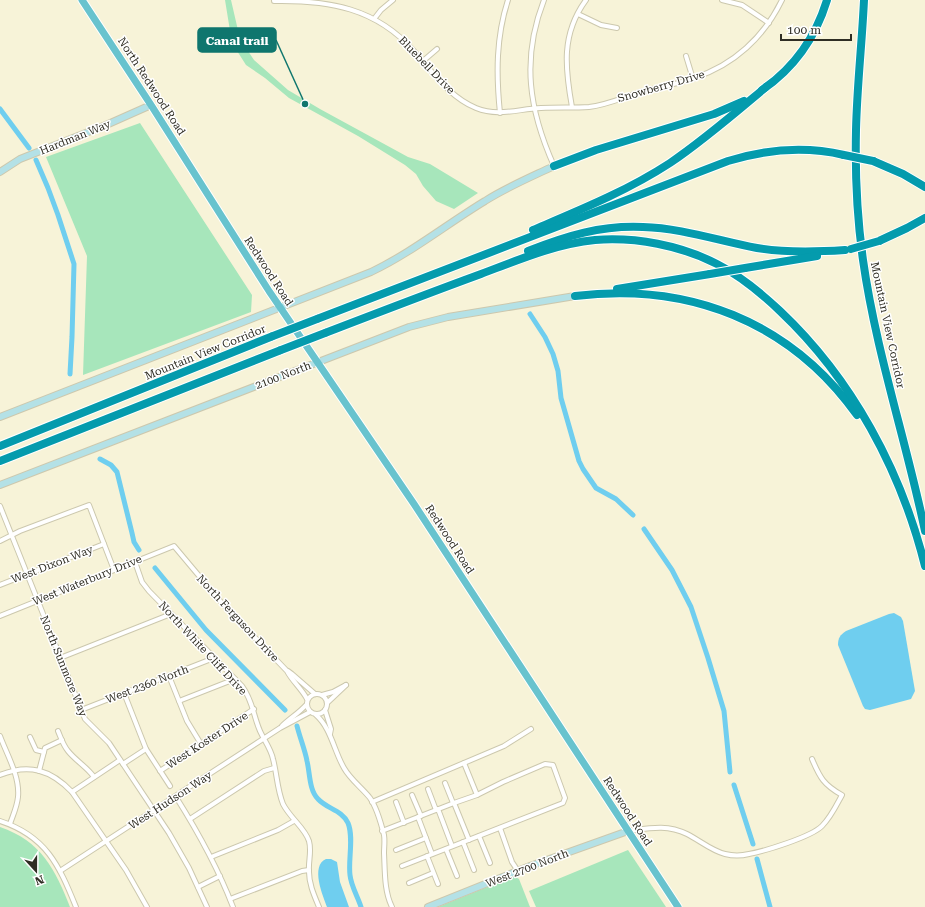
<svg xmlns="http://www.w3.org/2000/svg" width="925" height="907" font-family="'Roboto Serif',serif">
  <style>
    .green { fill: #a7e6bb }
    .water { fill: #6fceef }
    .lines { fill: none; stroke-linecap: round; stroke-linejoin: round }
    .canal { stroke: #6fceef; stroke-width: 5 }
    .street-casing { stroke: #ccc8ae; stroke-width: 6 }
    .secondary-casing { stroke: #ccc8ae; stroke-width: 8 }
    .primary-casing { stroke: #fff; stroke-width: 9 }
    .highway-casing { stroke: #fff; stroke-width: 10 }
    .street { stroke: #fff; stroke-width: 4 }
    .secondary { stroke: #b4e1e6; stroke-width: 6 }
    .primary { stroke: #68c3ce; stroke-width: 7 }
    .highway { stroke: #049bad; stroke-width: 8 }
    .highway-bridge-casing { stroke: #fff; stroke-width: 10; stroke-linecap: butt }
    .highway-bridge { stroke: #049bad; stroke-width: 8 }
    .labels { text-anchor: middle; stroke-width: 3; stroke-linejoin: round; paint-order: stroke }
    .street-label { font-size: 11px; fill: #2f2d23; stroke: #fff }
    .leader { fill: none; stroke: #0f766e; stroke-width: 1.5 }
    .callout-dot { fill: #0f766e; stroke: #fff; stroke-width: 1.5 }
    .callout { fill: #0f766e; stroke: #0f766e; stroke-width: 1.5 }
    .callout-label { font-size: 12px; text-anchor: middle; font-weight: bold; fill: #fff }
  </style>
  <rect width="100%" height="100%" fill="#f7f3d8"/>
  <g class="green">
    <polygon points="225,0 231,0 240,39 254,60 288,90 320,109 408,157 430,164 478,193 454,209 436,201 423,186 416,174 405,165 358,136 289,98 265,78 246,65 232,43"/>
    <polygon points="140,123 252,295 251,312 83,375 87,256 46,157"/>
    <path d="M 0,827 C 41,841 55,869 70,907 L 0,907 Z"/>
    <polygon points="628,850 666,907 536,907 529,891"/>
    <polygon points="514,876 519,879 530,907 438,907"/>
  </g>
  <g class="water">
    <path d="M 894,613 L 901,617 L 903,621 L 915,691 L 911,699 L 870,710 L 865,709 L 863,706 L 838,645 C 838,638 840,635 846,631 L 889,614 Z"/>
    <path d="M 326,859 L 331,859 L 337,862 L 340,882 L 349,907 L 327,907 C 323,896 310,866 326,859 Z"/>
  </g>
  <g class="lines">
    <g class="canal">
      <polyline points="0,109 29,148"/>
      <polyline points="36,160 48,188 58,215 74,264 72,337 70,374"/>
      <polyline points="530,314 545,337 553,354 558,371 561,398 579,461 583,469 596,488 616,499 633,515"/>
      <polyline points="100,459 111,465 117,472 132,533 134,542 139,550"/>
      <polyline points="644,529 672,570 691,607 708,658 724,711 730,772"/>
      <polyline points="155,568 206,630 285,710"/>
      <path d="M 297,726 C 300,738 305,750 307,761 C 310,773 309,790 318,799 C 327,809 342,810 348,823 C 354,837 348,860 350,875 C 351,886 358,897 361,907"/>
      <polyline points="734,785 753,844"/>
      <polyline points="757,859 770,907"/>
    </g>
    <g class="street-casing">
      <g id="street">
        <path d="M 544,0 C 521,59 529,110 554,166"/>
        <polyline points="722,0 742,5 769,23"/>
        <path d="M 274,1 C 329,0 376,8 414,51 C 432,71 449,97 476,108 C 498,117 518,109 541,108 C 557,107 573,108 589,107 C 608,105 626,96 644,91 C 661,87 678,84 694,78 C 734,65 764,37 782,0"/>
        <polyline points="578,14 601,25 617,28"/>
        <polyline points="374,19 381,10 393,0"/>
        <polyline points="686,56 693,79"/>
        <polyline points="423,61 437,49"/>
        <path d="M 572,107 C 565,68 561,34 586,0"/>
        <path d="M 500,113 C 496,74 496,37 508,0"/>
        <polyline points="0,506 85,719 109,743 169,833 189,868 207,907"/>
        <polyline points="0,541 20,531 89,505 114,570"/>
        <path d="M 135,562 L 142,582 L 149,591 L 242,686 C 253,701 253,715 260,731 C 264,740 271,749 273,759 C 277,774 277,789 283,804 C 290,818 305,828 309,841 C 312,852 308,861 309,872 C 309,884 314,895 319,907"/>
        <polyline points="0,585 104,544"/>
        <path d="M 0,616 L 174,546 L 221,602 L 287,671 C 292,681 302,689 307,699"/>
        <polyline points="60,658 171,614"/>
        <polyline points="288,671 292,674 315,694"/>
        <polyline points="169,676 187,721 201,744"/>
        <polyline points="124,693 146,749 170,786"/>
        <circle cx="317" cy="704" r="10"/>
        <polyline points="322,695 333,692 346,685"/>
        <polyline points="179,701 235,679"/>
        <polyline points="327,703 346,685"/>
        <polyline points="81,710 214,658"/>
        <polyline points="325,710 331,729 330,734"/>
        <path d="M 316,715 C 331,728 334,751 344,768 C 350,779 362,788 370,798 C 377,808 381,823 384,835 C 385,841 384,847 384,853 C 385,871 384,891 392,907"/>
        <path d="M 282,726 C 289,719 299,713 306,705"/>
        <path d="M 58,731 C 61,738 63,745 68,751 C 76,761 87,767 94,777"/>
        <path d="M 0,736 C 7,755 20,776 18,797 C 17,807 13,815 10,824"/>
        <polyline points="30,737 36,750 44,752"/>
        <polyline points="464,763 477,795"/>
        <polyline points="123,764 146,749"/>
        <polyline points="39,771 45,748 62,740"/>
        <polyline points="160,771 254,709"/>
        <path d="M 0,775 C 29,763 51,770 72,792 L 126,870 L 147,907"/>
        <polyline points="445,783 453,803"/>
        <polyline points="428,789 436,810"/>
        <polyline points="72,792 120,760"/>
        <polyline points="412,795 421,816"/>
        <path d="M 176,797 C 198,832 218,868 233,907"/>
        <polyline points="372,802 504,746 531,729"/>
        <polyline points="396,802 404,823"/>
        <polyline points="454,803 469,840"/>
        <polyline points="438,809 452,846"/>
        <polyline points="418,817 432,854"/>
        <polyline points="190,819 264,771 274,768"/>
        <path d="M 0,821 C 46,836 59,865 76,907"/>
        <polyline points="500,828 512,862 518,871"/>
        <polyline points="382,831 454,803 477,795 503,782 545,764 553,765 565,798 563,803 402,866"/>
        <path d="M 628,831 C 650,828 667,824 687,834 C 699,840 712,851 725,854 C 733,856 741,856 749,854 C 765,851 811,837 822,826 C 831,817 836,806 842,795 C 824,785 820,778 812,759"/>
        <polyline points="479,836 490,863"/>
        <polyline points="463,842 474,870"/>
        <polyline points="446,849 457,876"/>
        <polyline points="396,850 426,838"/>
        <polyline points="427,856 438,884"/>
        <polyline points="211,857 278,830 294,821"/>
        <polyline points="60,871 280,728 310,712"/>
        <polyline points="409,883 433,873"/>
        <polyline points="198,887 220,876"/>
        <polyline points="230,899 302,871 309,870"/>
      </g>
    </g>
    <g class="secondary-casing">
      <g id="secondary">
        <polyline points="0,172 20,159 106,125 151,105"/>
        <path d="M 0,417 L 371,272 C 411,253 447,224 485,201 C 507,187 531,177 554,166"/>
        <polyline points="0,485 409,327 448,317 575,296"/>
        <polyline points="428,907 530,866 628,831"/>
      </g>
    </g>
    <g class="primary-casing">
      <polyline id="primary" points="82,0 151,105 269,291 414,504 678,907"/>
    </g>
    <g class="highway-casing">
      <g id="highway">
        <path d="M 864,0 C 862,43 857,86 856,130 C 855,173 857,217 863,260 C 876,352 906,440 925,531"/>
        <path d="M 762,90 C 794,68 816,36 827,0"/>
        <polyline points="873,161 903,174 925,187"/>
        <polyline points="554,166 596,150 714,114 744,101"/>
        <path d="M 533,230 C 580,210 627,191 670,163 C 704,140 735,113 766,87"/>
        <polyline points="879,241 907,228 925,218"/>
        <path d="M 528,251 C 566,236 601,225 643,227 C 682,228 719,241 757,248 C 786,253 815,252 845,250"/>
        <polyline points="745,268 817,256"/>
        <polyline points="617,289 710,274"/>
        <path d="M 575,296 C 688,282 790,321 857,415"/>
        <path d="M 317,319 L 728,161 C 767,149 805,146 844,155"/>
        <path d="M 325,333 C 377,313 429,293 481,274 C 518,260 555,244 595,240 C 636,237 680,245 717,264 C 741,276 761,293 780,311 C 852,379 901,470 925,566"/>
        <polyline points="0,446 273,336"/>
        <polyline points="0,461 281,350"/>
      </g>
    </g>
    <use href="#street" class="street"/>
    <use href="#secondary" class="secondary"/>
    <use href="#primary" class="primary"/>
    <use href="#highway" class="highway"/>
    <g class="highway-bridge-casing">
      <g id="highway-bridge">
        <polyline points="844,155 873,161"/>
        <polyline points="851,249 879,241"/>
        <polyline points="710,274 745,268"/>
        <polyline points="273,336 317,319"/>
        <polyline points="281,350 325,333"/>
      </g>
    </g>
    <use href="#highway-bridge" class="highway-bridge"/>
  </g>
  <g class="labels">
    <g class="street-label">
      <text transform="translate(427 65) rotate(46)" y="4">Bluebell Drive</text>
      <text transform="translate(152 86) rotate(57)" y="4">North Redwood Road</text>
      <text transform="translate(661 86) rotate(-16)" y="4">Snowberry Drive</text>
      <text transform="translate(75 137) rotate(-22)" y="4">Hardman Way</text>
      <text transform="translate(269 271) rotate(57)" y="4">Redwood Road</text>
      <text transform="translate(888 325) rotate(78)" y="4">Mountain View Corridor</text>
      <text transform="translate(205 352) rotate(-22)" y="4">Mountain View Corridor</text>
      <text transform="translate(283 375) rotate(-21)" y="4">2100 North</text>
      <text transform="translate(450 539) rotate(57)" y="4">Redwood Road</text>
      <text transform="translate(52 564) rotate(-21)" y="4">West Dixon Way</text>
      <text transform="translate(87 580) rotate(-22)" y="4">West Waterbury Drive</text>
      <text transform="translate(238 618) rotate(47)" y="4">North Ferguson Drive</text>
      <text transform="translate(203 648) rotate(47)" y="4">North White Cliff Drive</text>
      <text transform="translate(64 666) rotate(68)" y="4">North Sunmore Way</text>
      <text transform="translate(147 684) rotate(-21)" y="4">West 2360 North</text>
      <text transform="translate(207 740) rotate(-33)" y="4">West Koster Drive</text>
      <text transform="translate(170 800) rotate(-33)" y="4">West Hudson Way</text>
      <text transform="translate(628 811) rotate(57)" y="4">Redwood Road</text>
      <text transform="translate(527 868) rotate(-21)" y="4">West 2700 North</text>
    </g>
  </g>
  <path class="leader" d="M305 104L276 40"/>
  <circle class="callout-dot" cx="305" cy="104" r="4"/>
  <rect class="callout" x="198" y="28" width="78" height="24" rx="4"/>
  <g class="callout-label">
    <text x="237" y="45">Canal trail</text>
  </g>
  <g transform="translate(36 871) rotate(159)" stroke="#ffffff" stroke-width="3" paint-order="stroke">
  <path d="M0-3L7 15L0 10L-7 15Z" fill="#2f2d23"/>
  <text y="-6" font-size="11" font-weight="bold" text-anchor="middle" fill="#2f2d23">N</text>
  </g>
  <path d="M781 34v6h70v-6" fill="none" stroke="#2f2d23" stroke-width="2"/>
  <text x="787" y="34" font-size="12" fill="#2f2d23" stroke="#ffffff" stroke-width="3" paint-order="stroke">100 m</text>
</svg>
